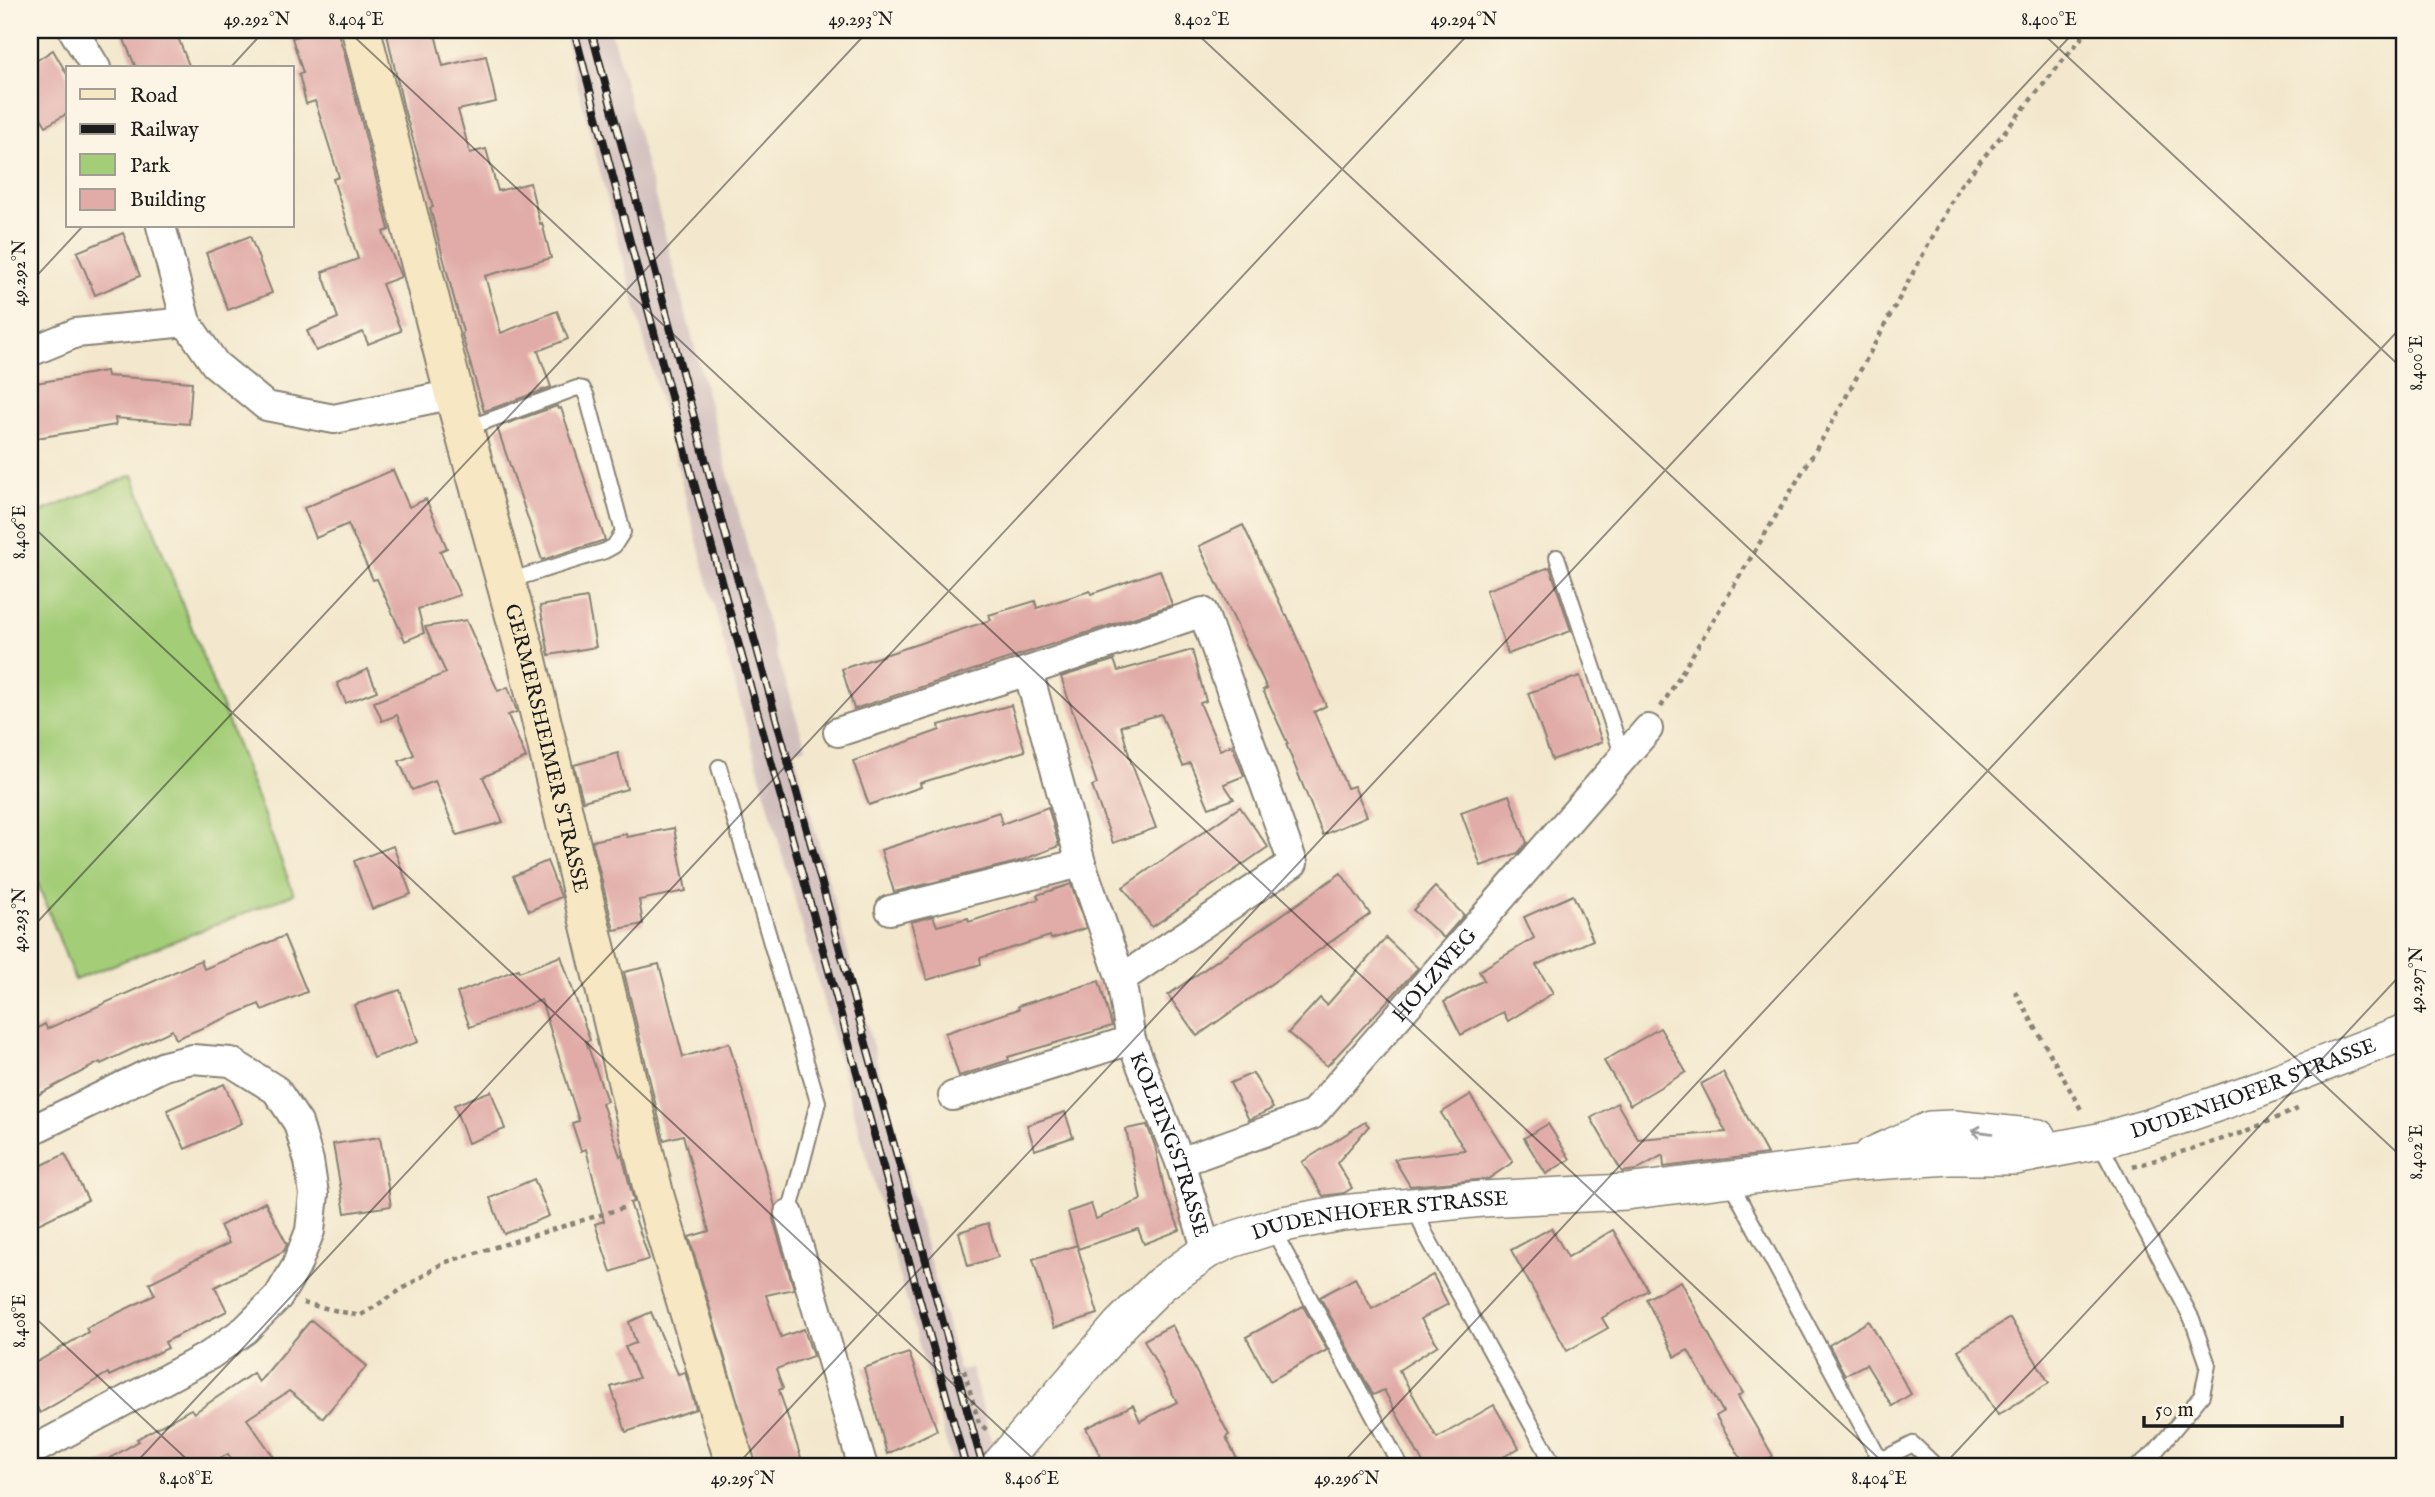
<svg xmlns="http://www.w3.org/2000/svg" width="2435" height="1497" font-family="'IM FELL English',serif">
  <style>
    .railway { fill: #d1bfbd }
    .green { fill: #a4cd78; stroke: #60744a; stroke-width: 2 }
    .building { fill: #e1aca8 }
    .lines { fill: none; stroke-linecap: round; stroke-linejoin: round }
    .service-casing { stroke: #888274; stroke-width: 18 }
    .minor-casing { stroke: #888274; stroke-width: 32 }
    .tertiary-casing { stroke: #888274; stroke-width: 38 }
    .secondary-casing { stroke: #888274; stroke-width: 42 }
    .path { stroke: #888274; stroke-width: 4.5; stroke-dasharray: 5 5; stroke-linecap: butt }
    .service { stroke: #fff; stroke-width: 14 }
    .minor { stroke: #fff; stroke-width: 28 }
    .tertiary { stroke: #fff; stroke-width: 35 }
    .secondary { stroke: #f7e8c3; stroke-width: 38 }
    .rail-casing { stroke: #1c1c1c; stroke-width: 8 }
    .rail { stroke: #fcf5e5; stroke-width: 5; stroke-dasharray: 16; stroke-linecap: butt }
    .oneway { stroke: #999 }
    .ticks { fill: none; stroke: #1c1c1c; stroke-width: 2; stroke-opacity: 0.45 }
    .labels { text-anchor: middle; stroke-width: 5; stroke-linejoin: round; paint-order: stroke }
    .street-label { font-size: 21px; fill: #1c1c1c; stroke: #fcf5e5 }
    .neatline { fill: none; stroke: #1c1c1c; stroke-width: 2.5 }
    .ticks-label { font-size: 18px; text-anchor: middle; fill: #1c1c1c }
  </style>
  <rect width="100%" height="100%" fill="#fcf5e5"/>
  <filter id="ink" filterUnits="userSpaceOnUse"><feTurbulence type="fractalNoise" baseFrequency=".0143" numOctaves="2"/><feDisplacementMap in="SourceGraphic" scale="14" xChannelSelector="R" yChannelSelector="G"/><feConvolveMatrix kernelMatrix="1 2 1 2 8 2 1 2 1" color-interpolation-filters="sRGB"/></filter>
  <filter id="wash" filterUnits="userSpaceOnUse"><feTurbulence type="fractalNoise" baseFrequency=".00686" numOctaves="4" result="noise"/><feDisplacementMap in="SourceGraphic" scale="28" xChannelSelector="R" yChannelSelector="G"/><feGaussianBlur stdDeviation="1.57" result="paint"/><feColorMatrix in="noise" values="0 0 0 0 0 0 0 0 0 0 0 0 0 0 0 0 0 1.4 0 .05"/><feComposite in="paint" operator="in"/></filter>
  <g filter="url(#wash)">
    <rect width="100%" height="100%" fill="#f3e8cd"/>
    <polygon class="railway" points="563,30 611,30 776,655 806,747 794,751 959,1370 971,1368 995,1451 979,1467 953,1467 730,667"/>
    <polygon class="green" points="133,475 294,894 75,980 30,863 30,516"/>
    <g id="blocks">
      <g class="building">
        <polygon points="120,30 175,30 190,68 136,68"/>
        <polygon points="319,30 337,30 344,52 389,230 383,232 401,277 382,284 401,331 368,344 363,332 316,351 307,331 338,318 322,272 358,259 333,179 339,177 315,101 306,104 299,74 303,73 292,38"/>
        <polygon points="386,30 434,30 443,66 486,56 496,102 458,110 470,153 486,149 498,191 530,183 540,224 542,223 551,258 485,276 501,333 557,311 568,339 538,351 551,387 491,409 484,411 462,335 463,332 430,208 433,207 404,109"/>
        <polygon points="53,50 68,76 68,113 46,126 30,100 30,65"/>
        <polygon points="123,233 140,276 95,295 77,252"/>
        <polygon points="250,236 272,293 228,310 206,253"/>
        <polygon points="106,371 107,376 192,382 189,424 115,418 116,425 30,439 30,384"/>
        <polygon points="557,406 558,409 561,408 605,540 542,560 497,427"/>
        <polygon points="393,470 409,507 426,499 447,548 440,551 460,595 418,609 424,633 405,641 377,579 373,580 348,524 316,538 304,508"/>
        <polygon points="1243,525 1286,616 1287,615 1326,706 1314,712 1347,788 1354,786 1367,816 1323,835 1286,744 1288,744 1263,690 1267,688 1199,546"/>
        <polygon points="1550,567 1571,631 1508,654 1486,590"/>
        <polygon points="1160,570 1172,605 854,709 842,669 991,620 989,615 1035,601 1037,608 1090,591 1091,594"/>
        <polygon points="587,598 596,647 549,655 540,606"/>
        <polygon points="466,620 498,691 508,687 517,712 508,715 526,758 483,777 503,822 457,835 435,781 412,790 399,761 414,755 397,715 382,721 374,702 446,673 425,627"/>
        <polygon points="1192,650 1206,701 1200,703 1220,750 1232,745 1244,776 1224,784 1234,799 1209,808 1190,763 1183,766 1161,714 1121,726 1131,762 1156,828 1113,843 1092,786 1097,784 1061,677 1114,660 1118,671"/>
        <polygon points="368,669 377,691 346,703 337,683"/>
        <polygon points="1580,676 1602,742 1552,760 1528,693"/>
        <polygon points="1011,705 1025,751 920,783 921,787 869,805 853,761 940,730 939,725"/>
        <polygon points="618,753 627,789 583,801 574,765"/>
        <polygon points="1509,795 1527,843 1518,853 1481,866 1461,812"/>
        <polygon points="1048,807 1059,846 1017,862 894,892 881,850 999,812 1002,824"/>
        <polygon points="1240,807 1268,847 1152,927 1123,887"/>
        <polygon points="674,828 686,891 639,900 643,924 614,930 592,841 626,834 627,837"/>
        <polygon points="393,846 411,894 372,909 354,861"/>
        <polygon points="547,861 561,897 529,911 513,876"/>
        <polygon points="1341,873 1370,914 1197,1036 1168,995"/>
        <polygon points="1071,884 1086,928 1051,939 1050,936 980,958 981,964 927,980 911,922 933,916 937,926 968,918 969,922 1039,899 1037,895"/>
        <polygon points="1435,887 1464,915 1444,938 1413,910"/>
        <polygon points="1573,895 1593,940 1536,965 1553,993 1508,1021 1503,1012 1461,1035 1444,1002 1484,980 1479,971 1534,938 1524,917"/>
        <polygon points="284,936 307,992 262,1010 259,1004 176,1039 172,1030 101,1064 100,1062 30,1099 30,1032 45,1024 47,1029 201,960 204,969"/>
        <polygon points="1386,938 1418,968 1327,1066 1288,1033 1320,998 1327,1005"/>
        <polygon points="561,956 590,1040 586,1041 607,1101 602,1103 620,1156 622,1155 634,1202 630,1203 649,1259 611,1272 595,1224 604,1221 586,1149 581,1151 572,1123 579,1121 541,1000 470,1027 457,993 518,969 519,972"/>
        <polygon points="659,964 683,1057 729,1043 749,1114 775,1206 773,1219 794,1289 766,1295 781,1337 804,1329 813,1356 776,1369 783,1388 779,1390 804,1467 757,1467 689,1237 709,1231 683,1135 664,1140 624,972"/>
        <polygon points="1099,981 1112,1026 1008,1057 1009,1060 959,1076 945,1033 1019,1009 1018,1006"/>
        <polygon points="400,990 418,1042 373,1058 354,1005"/>
        <polygon points="1660,1028 1686,1072 1630,1105 1604,1061"/>
        <polygon points="1723,1072 1767,1154 1664,1167 1663,1155 1636,1170 1622,1172 1591,1118 1617,1103 1638,1139 1726,1132 1701,1084"/>
        <polygon points="1253,1073 1273,1108 1249,1120 1230,1083"/>
        <polygon points="224,1084 242,1123 185,1149 167,1110"/>
        <polygon points="491,1091 505,1129 468,1143 454,1105"/>
        <polygon points="1470,1095 1513,1162 1488,1179 1410,1186 1394,1159 1465,1150 1441,1113"/>
        <polygon points="1065,1112 1073,1137 1035,1150 1027,1125"/>
        <polygon points="1365,1122 1369,1126 1337,1163 1352,1188 1344,1193 1323,1196 1302,1162"/>
        <polygon points="1548,1124 1570,1159 1546,1174 1524,1138"/>
        <polygon points="1147,1125 1155,1146 1165,1193 1180,1230 1144,1244 1138,1229 1078,1249 1068,1212 1091,1204 1096,1219 1141,1200 1126,1129"/>
        <polygon points="380,1137 391,1206 345,1213 333,1144"/>
        <polygon points="65,1154 88,1200 30,1228 30,1171"/>
        <polygon points="534,1179 549,1216 504,1234 490,1198"/>
        <polygon points="265,1202 287,1244 284,1251 215,1287 227,1311 165,1342 168,1348 109,1376 108,1373 40,1413 30,1395 30,1366 88,1332 86,1328 155,1295 149,1283 229,1243 220,1226"/>
        <polygon points="988,1223 998,1257 968,1266 959,1232"/>
        <polygon points="1551,1228 1568,1257 1613,1230 1648,1290 1602,1318 1608,1328 1567,1351 1511,1250"/>
        <polygon points="1077,1245 1098,1314 1054,1328 1033,1259"/>
        <polygon points="1433,1275 1448,1304 1421,1319 1438,1345 1399,1370 1437,1438 1494,1405 1519,1448 1486,1467 1425,1467 1384,1390 1373,1395 1320,1297 1355,1278 1372,1309"/>
        <polygon points="1681,1281 1718,1352 1743,1393 1738,1396 1773,1456 1753,1467 1746,1467 1716,1416 1723,1412 1688,1350 1675,1357 1646,1299"/>
        <polygon points="1303,1306 1327,1350 1270,1381 1246,1337"/>
        <polygon points="651,1312 678,1374 685,1372 696,1409 626,1432 611,1387 639,1378 625,1347 636,1343 629,1322"/>
        <polygon points="2010,1318 2049,1383 1998,1415 1958,1350"/>
        <polygon points="311,1320 367,1366 323,1418 289,1391 247,1419 281,1467 237,1467 228,1454 204,1467 95,1467 139,1441 137,1439 191,1409 194,1413 253,1373 259,1382"/>
        <polygon points="1869,1321 1911,1394 1892,1406 1866,1364 1845,1375 1829,1345"/>
        <polygon points="1172,1325 1229,1435 1226,1437 1241,1467 1106,1467 1086,1428 1133,1405 1140,1421 1177,1402 1144,1340"/>
        <polygon points="909,1353 937,1430 887,1454 864,1368"/>
      </g>
    </g>
  </g>
  <g filter="url(#ink)">
    <use href="#blocks" fill-opacity="0" stroke="#888274" stroke-width="2"/>
    <g class="lines">
      <g class="service-casing">
        <g id="service">
          <polyline points="465,429 577,388 583,389 587,397 623,532 614,546 605,551 508,581"/>
          <polyline points="1557,557 1623,757"/>
          <polyline points="719,767 818,1102 789,1214"/>
          <polyline points="2099,1142 2192,1319 2208,1365 2202,1395 2155,1452 2137,1467"/>
          <polyline points="1729,1180 1878,1456 1885,1458 1913,1444 1937,1467"/>
          <polyline points="1415,1207 1425,1233 1555,1467"/>
          <polyline points="1272,1228 1401,1467"/>
        </g>
      </g>
      <g class="minor-casing">
        <g id="minor">
          <polyline points="73,30 96,68"/>
          <polyline points="161,226 186,322"/>
          <polyline points="30,352 76,333 186,322 215,364 266,406 334,419 454,394"/>
          <polyline points="1028,671 1203,612 1293,863 1121,979"/>
          <path id="s1" d="M 838,732 L 1028,671 L 1081,863 L 1121,979 L 1131,1040 L 1180,1162 L 1207,1251"/>
          <polyline points="890,910 1081,863"/>
          <polyline points="953,1096 1131,1040"/>
          <polyline points="30,1131 164,1066 192,1059 231,1062 276,1090 298,1123 309,1161 314,1194 310,1231 296,1267 278,1297 245,1330 210,1355 30,1452"/>
          <path id="s2" d="M 1180,1162 L 1312,1115 L 1648,729"/>
          <polyline points="789,1214 863,1467"/>
        </g>
      </g>
      <g class="tertiary-casing">
        <g id="tertiary">
          <polyline points="1872,1155 1930,1129 1953,1128 2038,1137"/>
          <path id="s3" d="M 998,1467 L 1120,1325 L 1161,1284 L 1207,1251 L 1231,1240 L 1278,1225 L 1342,1213 L 1482,1199 L 1626,1192 L 1857,1163 L 1950,1157 L 2015,1157 L 2099,1141 L 2158,1124 L 2248,1093 L 2405,1032"/>
        </g>
      </g>
      <g class="secondary-casing">
        <g id="secondary">
          <path id="s4" d="M 361,30 L 454,394 L 525,652 L 655,1198 L 736,1467"/>
        </g>
      </g>
      <g class="path">
        <polyline points="1661,707 1833,421 1960,186 2088,30"/>
        <polyline points="2015,991 2083,1113"/>
        <polyline points="2133,1167 2242,1133 2302,1107"/>
        <polyline points="303,1303 360,1316 443,1263 626,1207"/>
        <polyline points="964,1370 979,1423 989,1432"/>
      </g>
      <use href="#service" class="service"/>
      <use href="#minor" class="minor"/>
      <use href="#tertiary" class="tertiary"/>
      <use href="#secondary" class="secondary"/>
      <g class="rail-casing">
        <g id="rail">
          <polyline points="574,30 691,472 966,1467"/>
          <polyline points="591,30 723,526 983,1467"/>
        </g>
      </g>
      <use href="#rail" class="rail"/>
    </g>
    <defs><path id="oneway-shaft" d="M-6 0H5M1.5-3L5.5 0L1.5 3" fill="none" stroke-width="1.6" stroke-linecap="round" stroke-linejoin="round" transform="scale(1.75)"/></defs>
    <use class="oneway" href="#oneway-shaft" transform="translate(1982 1132) rotate(-173)"/>
  </g>
  <path class="ticks" d="M 347,30 L 1888,1467M 1193,30 L 2405,1160M 2039,30 L 2405,371M 230,68 L 265,30M 30,283 L 83,226M 30,524 L 1042,1467M 30,930 L 869,30M 30,1313 L 195,1467M 132,1467 L 1472,30M 735,1467 L 2076,30M 1339,1467 L 2405,323M 1942,1467 L 2405,970"/>
  <g class="labels">
    <g class="street-label">
      <text dy="7" stroke="none"><textPath href="#s4" startOffset="742">GERMERSHEIMER STRASSE</textPath></text>
      <text dy="7" stroke="none"><textPath href="#s2" startOffset="326">HOLZWEG</textPath></text>
      <text dy="7" stroke="none"><textPath href="#s3" startOffset="1367">DUDENHOFER STRASSE</textPath></text>
      <text dy="7" stroke="none"><textPath href="#s1" startOffset="695">KOLPINGSTRASSE</textPath></text>
      <text dy="7" stroke="none"><textPath href="#s3" startOffset="480">DUDENHOFER STRASSE</textPath></text>
    </g>
  </g>
  <rect width="2435" height="1497" fill="none" stroke="#fcf5e5" stroke-width="77"/>
  <rect x="66" y="66" width="228" height="161" fill="#fcf5e5" stroke="#a29e95" stroke-width="2"/>
  <rect x="80" y="89" width="35" height="10" fill="#f7e8c3" stroke="#a29e95" stroke-width="2"/>
  <text x="130" y="102" font-size="21" fill="#1c1c1c">Road</text>
  <rect x="80" y="124" width="35" height="10" fill="#1c1c1c" stroke="#a29e95" stroke-width="2"/>
  <text x="130" y="136" font-size="21" fill="#1c1c1c">Railway</text>
  <rect x="80" y="154" width="35" height="21" fill="#a4cd78" stroke="#a29e95" stroke-width="2"/>
  <text x="130" y="172" font-size="21" fill="#1c1c1c">Park</text>
  <rect x="80" y="189" width="35" height="21" fill="#e1aca8" stroke="#a29e95" stroke-width="2"/>
  <text x="130" y="206" font-size="21" fill="#1c1c1c">Building</text>
  <path d="M2144 1416v10h198v-10" fill="none" stroke="#1c1c1c" stroke-width="3.5"/>
  <text x="2155" y="1416" font-size="21" fill="#1c1c1c" stroke="#fcf5e5" stroke-width="5" paint-order="stroke">50 m</text>
  <rect x="38" y="38" width="2358" height="1420" class="neatline"/>
  <g class="ticks-label">
    <text x="257" y="25">49.292°N</text>
    <text x="356" y="25">8.404°E</text>
    <text x="861" y="25">49.293°N</text>
    <text x="1202" y="25">8.402°E</text>
    <text x="1464" y="25">49.294°N</text>
    <text x="2049" y="25">8.400°E</text>
    <text transform="translate(19 273) rotate(-90)" y="6">49.292°N</text>
    <text transform="translate(2416 363) rotate(-90)" y="6">8.400°E</text>
    <text transform="translate(19 532) rotate(-90)" y="6">8.406°E</text>
    <text transform="translate(19 920) rotate(-90)" y="6">49.293°N</text>
    <text transform="translate(2416 980) rotate(-90)" y="6">49.297°N</text>
    <text transform="translate(2416 1152) rotate(-90)" y="6">8.402°E</text>
    <text transform="translate(19 1321) rotate(-90)" y="6">8.408°E</text>
    <text x="186" y="1484">8.408°E</text>
    <text x="743" y="1484">49.295°N</text>
    <text x="1032" y="1484">8.406°E</text>
    <text x="1347" y="1484">49.296°N</text>
    <text x="1879" y="1484">8.404°E</text>
  </g>
</svg>
